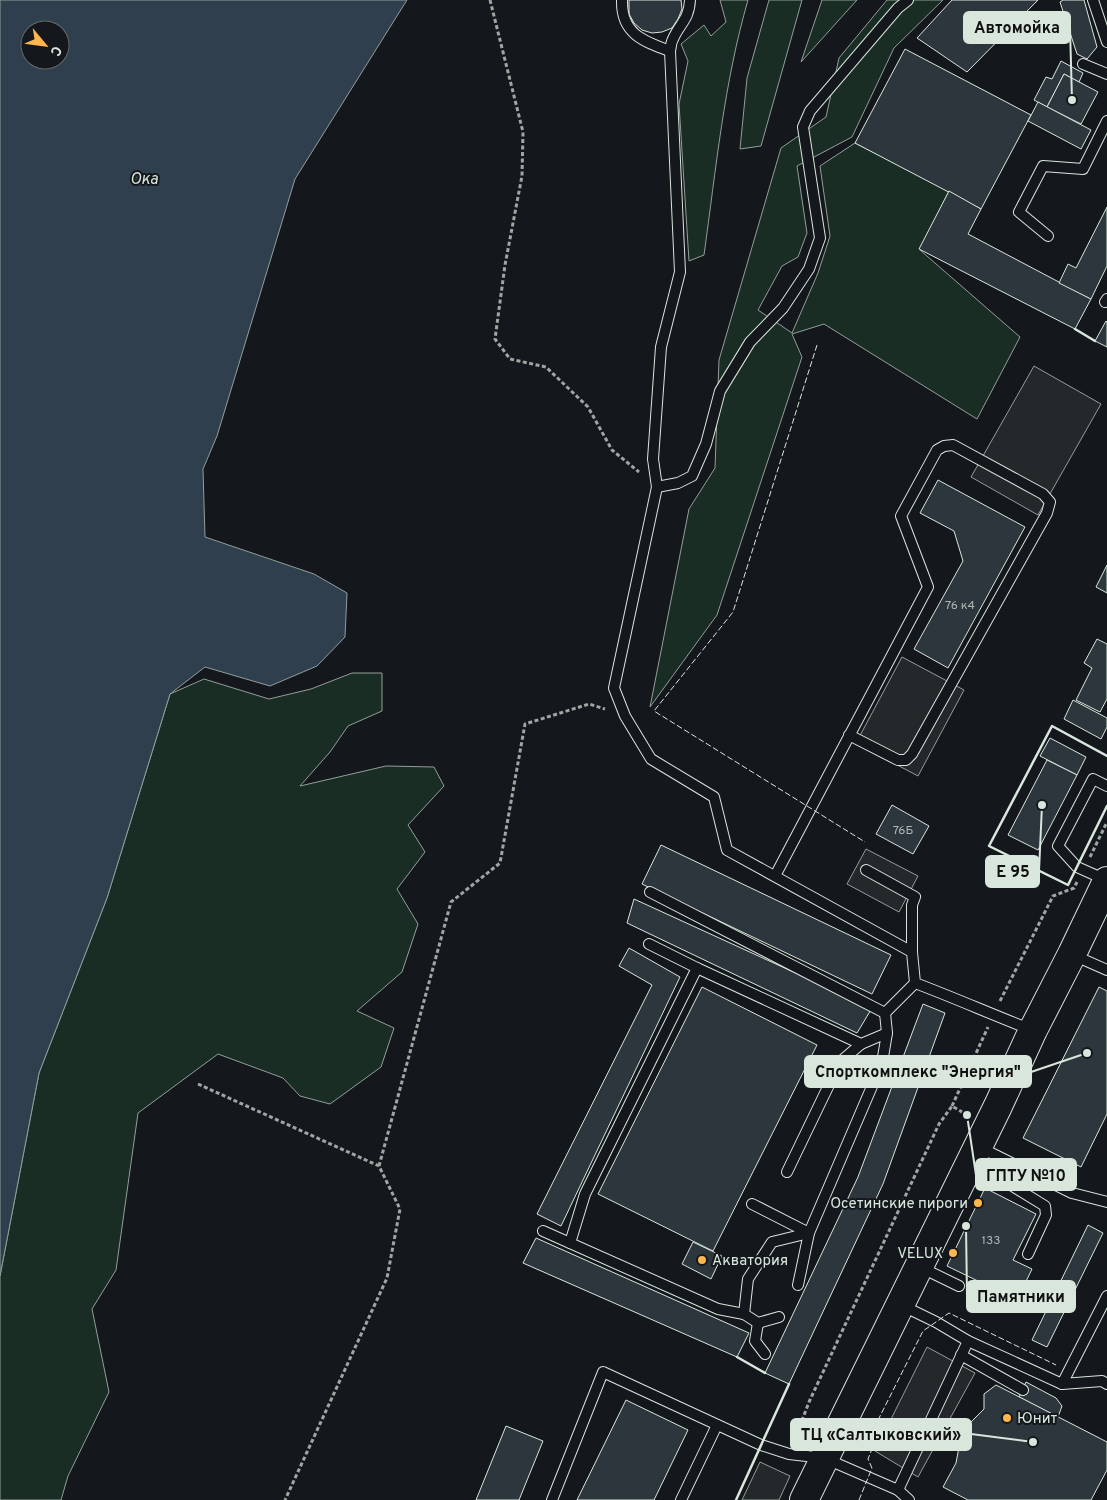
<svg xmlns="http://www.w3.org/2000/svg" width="1107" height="1500" font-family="Overpass,sans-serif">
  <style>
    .green { fill: #1a2d24; stroke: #939e99 }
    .parking { fill: #24282b; stroke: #939e99 }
    .water { fill: #2f3f4d; stroke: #939e99; fill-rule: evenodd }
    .building { fill: #2c363c; stroke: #d8e6dc }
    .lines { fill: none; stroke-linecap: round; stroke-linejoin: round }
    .lane-casing { stroke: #d8e6dc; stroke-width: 12 }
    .secondary-casing { stroke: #d8e6dc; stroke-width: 30 }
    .path { stroke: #9da8a2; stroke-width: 3; stroke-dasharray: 4 2.5; stroke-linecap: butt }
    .lane { stroke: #14181c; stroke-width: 10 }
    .secondary { stroke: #14181c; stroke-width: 28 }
    .fence { stroke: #d8e6dc; stroke-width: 1; stroke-dasharray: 6 2.5; stroke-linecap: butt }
    .wall { stroke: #d8e6dc; stroke-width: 2.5 }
    .poi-dot { fill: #ffb74d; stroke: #14181c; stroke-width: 2 }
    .labels { text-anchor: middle; stroke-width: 4; stroke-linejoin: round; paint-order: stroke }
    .number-label { font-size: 12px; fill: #adbab4 }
    .poi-label { font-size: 15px; fill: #d8e6dc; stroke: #14181c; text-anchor: end }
    .water-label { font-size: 16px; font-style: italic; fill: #d8e6dc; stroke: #14181c }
    .leader { fill: none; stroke: #d8e6dc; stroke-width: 2 }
    .callout-dot { fill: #d8e6dc; stroke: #14181c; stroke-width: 2 }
    .callout { fill: #d8e6dc; stroke: #d8e6dc; stroke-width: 2 }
    .callout-label { font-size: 16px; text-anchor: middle; font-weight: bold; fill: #111 }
  </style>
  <rect width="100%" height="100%" fill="#14181c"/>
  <g class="green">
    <path d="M 720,0 L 748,0 C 724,83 716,169 704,255 L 689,261 L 679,104 L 688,61 L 681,44 L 704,25 L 711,36 L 726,22 Z"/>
    <polygon points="769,0 802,0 761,146 740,149 747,78"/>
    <polygon points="822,0 857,0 801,62"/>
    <polygon points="887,0 943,0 894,48 852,137 797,166 807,233 798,257 782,266 758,310 792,333 818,273 830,236 820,166 855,143 949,191 920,250 1020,337 977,419 824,324 792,334 802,357 717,615 650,707 689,509 715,468 719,360 781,148 826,117 839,58"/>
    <polygon points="352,673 382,673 382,711 348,726 330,752 300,786 386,766 434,767 444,786 408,825 425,852 397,889 418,924 402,972 357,1011 394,1028 381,1067 330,1104 300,1096 283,1078 218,1054 138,1113 116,1270 92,1309 109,1392 68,1476 61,1500 0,1500 0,1276 39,1073 107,898 170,694 204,679 269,699 311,689"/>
  </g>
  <g class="parking">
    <polygon points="1034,366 1101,404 1038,515 971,477"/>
    <polygon points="902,657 964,690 918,776 856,743"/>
    <polygon points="866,849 918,876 899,912 847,884"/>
    <polygon points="927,1347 975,1373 918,1477 875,1451"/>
    <polygon points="760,1462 790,1476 779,1500 742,1500"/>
  </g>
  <path class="water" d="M 0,0 L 407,0 L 295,179 L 217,436 L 203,469 L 205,537 L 314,574 L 347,593 L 345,637 L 317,666 L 270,686 L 205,667 L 170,694 L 107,898 L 39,1073 L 0,1276 ZM 30,30 L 60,30 L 60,60 L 30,60 Z"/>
  <g class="building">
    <polygon points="629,0 681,0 682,9 678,19 672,28 662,32 652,33 642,30 634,23 629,14"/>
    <polygon points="952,0 1038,0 967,72 917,38"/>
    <polygon points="1063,0 1084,0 1097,47 1087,59 1077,54 1060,2"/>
    <polygon points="905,49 1031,115 981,209 855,143"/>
    <polygon points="1061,61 1083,73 1079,82 1064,74 1047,107 1034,100 1046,77 1052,79"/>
    <polygon points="1064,74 1098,92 1081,124 1047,107"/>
    <polygon points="1038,102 1091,130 1081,149 1028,121"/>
    <polygon points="949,191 981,209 968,234 1091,299 1075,329 919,249"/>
    <polygon points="1107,207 1107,266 1091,299 1059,283 1068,264 1076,268"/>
    <polygon points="1106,321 1107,322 1107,347 1095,341"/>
    <polygon points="938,480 1025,527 948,668 914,649 963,561 954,531 920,513"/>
    <polygon points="1107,565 1107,593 1096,587"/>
    <polygon points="1097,639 1107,644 1107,699 1100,712 1076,700 1092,668 1084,663"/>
    <polygon points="1073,700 1107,718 1107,727 1101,739 1064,719"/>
    <polygon points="1050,738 1086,757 1077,775 1040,756"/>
    <polygon points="1047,760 1077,775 1038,850 1008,835"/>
    <polygon points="892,805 929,826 913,854 876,834"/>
    <polygon points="661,845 891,955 872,994 642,884"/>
    <polygon points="634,899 872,1008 857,1033 627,923"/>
    <polygon points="629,948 680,977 561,1226 537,1214 652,985 619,966"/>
    <polygon points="702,987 817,1045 713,1251 598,1194"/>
    <polygon points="1099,987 1107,991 1107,1114 1081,1167 1023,1138"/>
    <polygon points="923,1004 945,1013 883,1184 789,1384 765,1373 858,1177"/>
    <polygon points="985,1188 1036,1214 1013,1260 1032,1269 1017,1300 947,1266"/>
    <polygon points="1088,1225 1103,1233 1047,1347 1032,1340"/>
    <polygon points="536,1238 749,1333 737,1357 523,1263"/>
    <polygon points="693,1242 722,1256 711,1279 682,1264"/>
    <polygon points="1026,1382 1056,1398 1062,1406 1058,1417 1019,1397"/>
    <polygon points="996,1385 1107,1442 1107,1470 1091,1500 968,1500 943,1487 956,1463 960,1442 969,1424 984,1409 984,1394"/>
    <polygon points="626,1400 688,1430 654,1500 577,1500"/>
    <polygon points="506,1426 543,1441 519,1500 476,1500"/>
  </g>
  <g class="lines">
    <g class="lane-casing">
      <g id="lane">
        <path d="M 622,0 C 621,33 642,41 670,51"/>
        <path d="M 690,0 C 689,20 680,23 673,39 C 671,42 671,47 670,51 L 680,272 L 661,347 L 653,459 L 657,487 L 678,483 L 692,476 L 706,444 L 720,391 L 750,342 L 783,308 L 809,269 L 820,238 L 803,127 L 810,111 L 898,8 L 908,0"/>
        <polyline points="1093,0 1107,42"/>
        <polyline points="1083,64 1107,74"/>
        <polyline points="1048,236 1019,212 1043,166 1083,169 1107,121"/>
        <polyline points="1105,302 1107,299"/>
        <path d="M 657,487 L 614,688 L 625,716 L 651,759 L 714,797 L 727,850 L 912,952 L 915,983 C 955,998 993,1015 1032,1030"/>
        <polyline points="866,870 915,897 912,905 912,952"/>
        <polyline points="775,876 928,587 901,516 937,450 944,446 953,445 1043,494 1050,502 1047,513 912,754 906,760 898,760 849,735"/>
        <polyline points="1106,880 1077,867 1058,846 1093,779 1107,786"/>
        <polyline points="650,892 885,1013 915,983"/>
        <polyline points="1073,955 1107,970"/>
        <polyline points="697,968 861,1044 887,1033"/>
        <polyline points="979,1147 1072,1193 1107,1202"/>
        <polyline points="972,1161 1045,1206 1046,1215 1028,1254"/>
        <polyline points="787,1172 840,1062 861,1044"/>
        <polyline points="752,1204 809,1233 772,1242 748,1279 744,1314 758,1323 779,1317"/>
        <polyline points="543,1231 718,1309 744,1314"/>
        <polyline points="570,1243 585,1194 697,968 649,944"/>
        <polyline points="920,1267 959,1286"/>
        <polyline points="798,1285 809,1233 882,1063 887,1033 885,1013"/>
        <polyline points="901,1305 936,1322 968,1341 1062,1384 1107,1296"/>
        <polyline points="758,1323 755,1341 765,1354"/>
        <polyline points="961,1355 1023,1390"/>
        <polyline points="1062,1384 1102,1381 1107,1384"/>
        <polyline points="898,1490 909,1500"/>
        <polyline points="552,1500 603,1372 761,1445 789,1454 824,1458 898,1490 968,1341"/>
        <polyline points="681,1500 717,1425"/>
      </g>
    </g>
    <g class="secondary-casing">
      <polyline id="secondary" points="804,1500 998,1106 1033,1030 1072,954 1107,881"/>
    </g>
    <g class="path">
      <polyline points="490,0 523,132 522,176 505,265 495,339 510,359 546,367 588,407 612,450 639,472"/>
      <polyline points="1090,857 1107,822"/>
      <polyline points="1000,1001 1053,896 1074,888 1077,882"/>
      <polyline points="198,1084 379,1166 400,1209 387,1278 285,1500"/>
      <polyline points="952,1106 988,1027"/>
      <polyline points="379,1166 451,902 500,863 525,724 589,704 605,709"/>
      <polyline points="795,1439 809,1402 939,1124 952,1106 967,1115"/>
    </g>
    <use href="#lane" class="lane"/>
    <use href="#secondary" class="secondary"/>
    <g class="fence">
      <polyline points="817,345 733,612 654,711 865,842"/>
      <polyline points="859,1500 872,1468 868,1459 872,1449 872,1432 923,1331 949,1313 1056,1365"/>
    </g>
    <g class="wall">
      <polyline points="1075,329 1095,341"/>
      <polyline points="1107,756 1052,726 989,846 1068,885 1107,806"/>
      <polyline points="737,1357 765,1373"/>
      <polyline points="736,1500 789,1384"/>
    </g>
  </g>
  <g class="poi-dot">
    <circle cx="978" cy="1203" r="5"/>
    <circle cx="953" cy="1253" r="5"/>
    <circle cx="702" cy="1260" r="5"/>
    <circle cx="1007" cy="1418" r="5"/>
  </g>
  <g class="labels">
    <g class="number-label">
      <text x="960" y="609">76 к4</text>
      <text x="903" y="834">76Б</text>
      <text x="991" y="1244">133</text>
    </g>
    <g class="poi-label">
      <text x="968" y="1208">Осетинские пироги</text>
      <text x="943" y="1258">VELUX</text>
      <text x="712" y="1265" text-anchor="start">Акватория</text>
      <text x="1017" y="1423" text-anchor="start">Юнит</text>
    </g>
    <g class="water-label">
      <text x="144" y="184">Ока</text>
    </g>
  </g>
  <path class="leader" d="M1072 100L1070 28M1042 805L1039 871M1087 1053L1031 1072M967 1115L976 1175M966 1226L967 1296M1033 1442L971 1434"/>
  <g class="callout-dot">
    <circle cx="1072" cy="100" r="5"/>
    <circle cx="1042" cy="805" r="5"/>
    <circle cx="1087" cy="1053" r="5"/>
    <circle cx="967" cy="1115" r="5"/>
    <circle cx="966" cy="1226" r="5"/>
    <circle cx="1033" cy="1442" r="5"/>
  </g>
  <g class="callout">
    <rect x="964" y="12" width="106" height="31" rx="5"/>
    <rect x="986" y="856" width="53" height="31" rx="5"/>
    <rect x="805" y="1056" width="226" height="31" rx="5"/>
    <rect x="976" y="1159" width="100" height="31" rx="5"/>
    <rect x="967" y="1281" width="108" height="31" rx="5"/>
    <rect x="791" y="1419" width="180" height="31" rx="5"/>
  </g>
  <g class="callout-label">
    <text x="1017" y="33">Автомойка</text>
    <text x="1013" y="877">Е 95</text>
    <text x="918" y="1077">Спорткомплекс "Энергия"</text>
    <text x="1026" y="1181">ГПТУ №10</text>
    <text x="1021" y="1302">Памятники</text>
    <text x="881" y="1440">ТЦ «Салтыковский»</text>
  </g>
  <g transform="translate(45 45) rotate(119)"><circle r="24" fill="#14181c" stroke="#626a69"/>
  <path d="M0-4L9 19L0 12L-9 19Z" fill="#ffb74d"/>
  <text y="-8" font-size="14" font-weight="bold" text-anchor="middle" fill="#d8e6dc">С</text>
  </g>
</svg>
